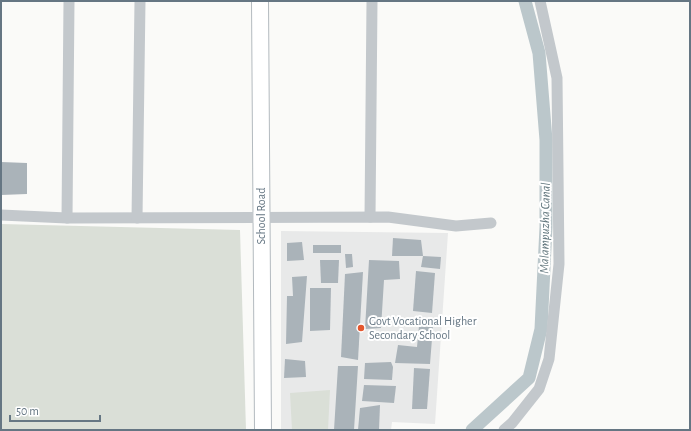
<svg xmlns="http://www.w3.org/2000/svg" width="691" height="431" font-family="'Alegreya Sans',sans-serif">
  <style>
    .built { fill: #e8e9e9 }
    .green { fill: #dadfd7 }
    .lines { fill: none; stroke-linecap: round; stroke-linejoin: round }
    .canal { stroke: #bbc7cb; stroke-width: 13 }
    .building { fill: #aab3b9 }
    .secondary-casing { stroke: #b3babf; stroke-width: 18 }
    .street { stroke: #c3c8cc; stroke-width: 11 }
    .secondary { stroke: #fff; stroke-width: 16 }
    .poi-dot { fill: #e4572e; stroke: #fff; stroke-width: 1.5 }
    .labels { text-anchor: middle; stroke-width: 4; stroke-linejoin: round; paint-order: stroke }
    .street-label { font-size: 12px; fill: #657683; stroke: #fff }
    .poi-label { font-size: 12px; fill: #657683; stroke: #fff; text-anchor: start }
    .water-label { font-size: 13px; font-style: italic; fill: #60757c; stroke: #fff }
  </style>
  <rect width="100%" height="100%" fill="#fafaf8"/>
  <polygon class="built" points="281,231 448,233 435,424 392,422 391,430 281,430"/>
  <g class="green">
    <polygon points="1,224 240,230 246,430 1,430"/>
    <polygon points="330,390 328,430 292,430 290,393"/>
  </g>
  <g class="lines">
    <polyline class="canal" points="472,430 529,378 541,329 546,227 546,140 539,53 525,1"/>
  </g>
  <g class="building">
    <polygon points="1,162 27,163 27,194 1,195"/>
    <polygon points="393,238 421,240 423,256 392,256"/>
    <polygon points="302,242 304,260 287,261 287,243"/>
    <rect x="313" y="245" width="28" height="8"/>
    <polygon points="345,254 352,254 353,267 346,268"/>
    <polygon points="423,256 441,257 440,269 421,267"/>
    <polygon points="320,260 339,260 338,283 321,283"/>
    <polygon points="369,260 399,261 400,279 384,280 381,328 365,329"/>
    <polygon points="416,271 435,273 432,313 413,311"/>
    <polygon points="363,272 358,360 341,357 345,274"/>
    <polygon points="307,276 302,342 286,344 287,296 293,296 292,277"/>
    <polygon points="310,288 331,288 330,330 310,331"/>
    <polygon points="419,326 433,326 430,364 395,363 398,345 417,347"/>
    <polygon points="285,359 305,361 306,377 284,378"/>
    <polygon points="391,362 393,367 392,380 364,379 365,363"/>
    <polygon points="338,366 358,366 354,430 334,430"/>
    <polygon points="414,368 430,369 427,409 412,409"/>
    <polygon points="364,385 396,386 394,403 362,401"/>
    <polygon points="380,405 379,430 358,430 360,408"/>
  </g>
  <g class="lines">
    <g class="secondary-casing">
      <polyline id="secondary" points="260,1 263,430"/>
    </g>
    <g class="street">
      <polyline points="1,215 67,218 388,217 456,226 491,223"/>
      <polyline points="370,217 372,1"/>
      <polyline points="67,218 69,1"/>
      <polyline points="137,218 140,1"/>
      <polyline points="504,430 512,423 539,389 549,359 559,264 557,78 540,1"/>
    </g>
    <use href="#secondary" class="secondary"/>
  </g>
  <circle class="poi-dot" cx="361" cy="328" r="4"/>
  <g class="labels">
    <g class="street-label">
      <text transform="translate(261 216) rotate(-90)" y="4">School Road</text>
    </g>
    <g class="poi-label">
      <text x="369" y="325">Govt Vocational Higher<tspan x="369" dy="14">Secondary School</tspan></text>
    </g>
    <g class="water-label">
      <text transform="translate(544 228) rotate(-89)" y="5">Malampuzha Canal</text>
    </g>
  </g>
  <rect width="691" height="431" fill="none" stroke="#657683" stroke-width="4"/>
  <path d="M10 415v6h90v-6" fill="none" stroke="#657683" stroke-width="2"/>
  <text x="16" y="415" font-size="12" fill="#657683" stroke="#ffffff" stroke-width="3" paint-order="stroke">50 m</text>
</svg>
